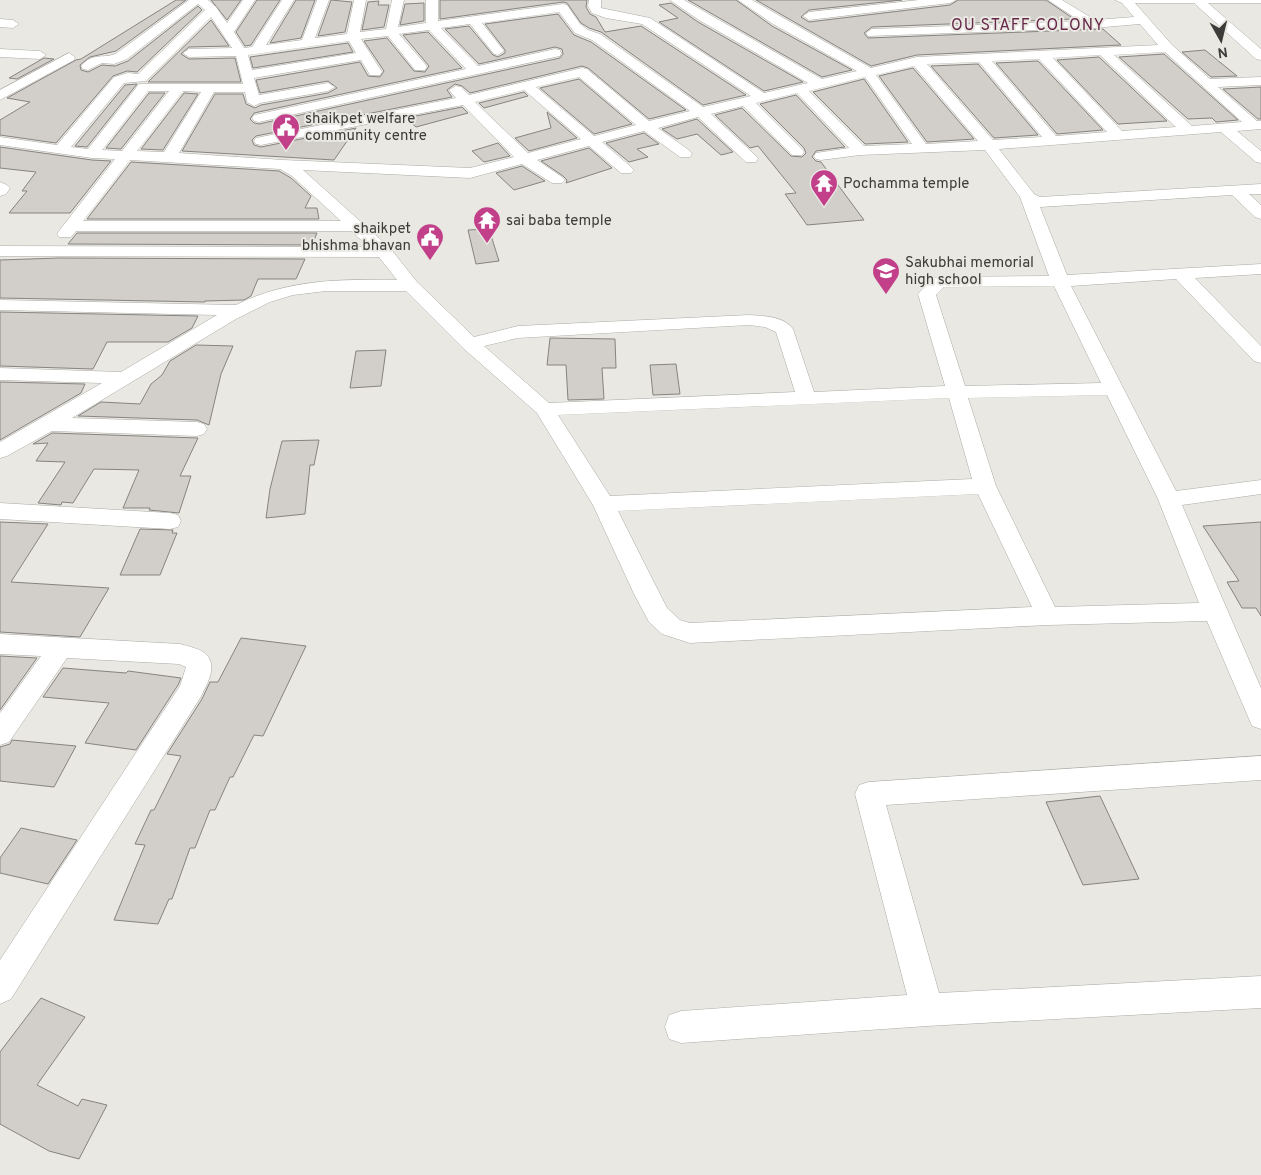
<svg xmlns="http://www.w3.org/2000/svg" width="1261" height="1175" font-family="Overpass,sans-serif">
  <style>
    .building { fill: #d2ceca; stroke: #878480 }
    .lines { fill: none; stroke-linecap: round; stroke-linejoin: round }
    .minor-casing { stroke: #abaaa5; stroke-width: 1 }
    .minor { fill: #fff; fill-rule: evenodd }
    .labels { text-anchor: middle; stroke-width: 4; stroke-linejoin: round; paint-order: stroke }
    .far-poi-label { font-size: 15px; fill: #3d3c3a; stroke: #e9e8e2; text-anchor: start }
    .far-neighbourhood-label { font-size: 16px; letter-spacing: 1px; fill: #662749; stroke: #e9e8e2 }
  </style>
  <rect width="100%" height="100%" fill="#e9e8e2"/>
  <g class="building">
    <polygon points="176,0 186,0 116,51 90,57 80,65 81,70 88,72 102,65 115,66 128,61 198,6 202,10 137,72 127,71 113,76 56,143 0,135 0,120 30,102 7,98 76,60 81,59"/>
    <polygon points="211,0 241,0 227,20"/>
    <polygon points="257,0 280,0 251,45 245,46 236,32"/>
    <polygon points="296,0 315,0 301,38 270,43"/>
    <polygon points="331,0 352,2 345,32 318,36"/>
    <polygon points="440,0 587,0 586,7 590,14 596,17 605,32 641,26 746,95 703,105 601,32 589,28 581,23 567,3 563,2 440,19"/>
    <polygon points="688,0 736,0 772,26 852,70 822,77"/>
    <polygon points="756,0 902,0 809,10 801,17 809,22 950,5 958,0 1046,0 1074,19 872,27 864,33 868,38 1103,29 1121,45 917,55 871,66"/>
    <polygon points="379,1 378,5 389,5 384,27 362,30 368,2"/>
    <polygon points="424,3 424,21 400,25 405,4"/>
    <polygon points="671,3 698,22 803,82 764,91 659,22 678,18 659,5"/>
    <polygon points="558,14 574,35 591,42 686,110 649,119 588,68 582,66 470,93 462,86 455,84 447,90 452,97 256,136 252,140 254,145 261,147 356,128 334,160 182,151 215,94 243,94 246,104 255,108 261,105 328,93 337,88 328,81 260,93 256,80 360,62 368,76 380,77 384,71 364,41 387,38 414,71 425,72 429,66 403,35 428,32 462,68 254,113 250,119 254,123 259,124 560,58 563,54 562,49 555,47 479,64 445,29 469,26 493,55 498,57 505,53 505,50 485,24"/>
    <polygon points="211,20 229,46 189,47 181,54 189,59 235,58 241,82 148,82"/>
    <polygon points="348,43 353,52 253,68 250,57"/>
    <polygon points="1205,50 1237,76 1211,77 1182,52"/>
    <polygon points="1164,54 1238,120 1216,122 1212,118 1188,119 1119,57"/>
    <polygon points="1099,57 1167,121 1118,124 1057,60"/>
    <polygon points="44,58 54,59 17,79 9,78"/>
    <polygon points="1038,61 1103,130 1057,134 996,63"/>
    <polygon points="978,64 1038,135 994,138 931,66"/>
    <polygon points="913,68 974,139 927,142 879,76"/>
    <polygon points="579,79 632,124 594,134 540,88"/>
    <polygon points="864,79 908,142 865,144 813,92"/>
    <polygon points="137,84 87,147 75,146 125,85"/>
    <polygon points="1261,87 1261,119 1258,119 1223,89"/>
    <polygon points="524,92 528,96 484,108 479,103"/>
    <polygon points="149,93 165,93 121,149 106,148"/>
    <polygon points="184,93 198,94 163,150 141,149"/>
    <polygon points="796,95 845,147 816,151 812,157 816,161 821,162 864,220 807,225 785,194 796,193 758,146 750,148 715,115 742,108 791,156 802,157 806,153 804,148 760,104"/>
    <polygon points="462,107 468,113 416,127 406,118"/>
    <polygon points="547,112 577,138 529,151 515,138 551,128"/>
    <polygon points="697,119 733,152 721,155 697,134 677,139 662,129"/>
    <polygon points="644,133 659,144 637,149 648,157 629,162 606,143"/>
    <polygon points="498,143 510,156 484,162 472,151"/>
    <polygon points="0,147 92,160 111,161 70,213 9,213 27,191 22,191 36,172 0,168"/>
    <polygon points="589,148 612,168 566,183 567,180 563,176 541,161"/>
    <polygon points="131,162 279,171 291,178 311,196 305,208 317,208 319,219 87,219"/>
    <polygon points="522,166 545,181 514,190 496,173"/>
    <polygon points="489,229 499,261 476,264 468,230"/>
    <polygon points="77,233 317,233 312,245 68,244"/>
    <polygon points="59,258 305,259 296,279 258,279 251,296 244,300 205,301 205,302 0,298 0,260"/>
    <polygon points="0,312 198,316 192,328 168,342 107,342 93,369 0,366"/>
    <polygon points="550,338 615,339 616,368 602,368 604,399 568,400 566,365 547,365"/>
    <polygon points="196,345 233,346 221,374 209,425 197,420 78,416 101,402 140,404 151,384 162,375 170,361"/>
    <polygon points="386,350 381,386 350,388 356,351"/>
    <polygon points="676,364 680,394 653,395 650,365"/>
    <polygon points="0,382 85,384 81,393 0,440"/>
    <polygon points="52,433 198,438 180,476 191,476 179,513 149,510 150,508 123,508 139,470 94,469 73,503 62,502 61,505 38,503 65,462 36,461 48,443 33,444"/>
    <polygon points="319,440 314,465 310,465 305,514 266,518 270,489 282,441"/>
    <polygon points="0,522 48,524 11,582 109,588 80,637 0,632"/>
    <polygon points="1261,522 1261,616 1256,608 1242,608 1227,582 1239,581 1203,526"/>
    <polygon points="140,529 173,530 172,533 177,533 160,575 120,575"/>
    <polygon points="241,638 306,646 263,736 254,735 233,777 230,777 215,810 210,810 195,848 190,848 172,899 169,899 158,924 114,920 145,845 135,844 151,810 154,810 181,756 167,754 202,699 210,682 218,682"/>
    <polygon points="0,656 37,658 0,710"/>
    <polygon points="63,668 126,673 128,671 181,678 178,685 136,750 85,743 109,703 43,697"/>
    <polygon points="12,740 76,746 54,787 0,781 0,747 10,744"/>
    <polygon points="1100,796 1139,879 1083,885 1046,802"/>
    <polygon points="21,828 77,840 48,884 0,873 0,858"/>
    <polygon points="41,998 85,1017 37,1085 78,1106 82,1099 107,1105 79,1159 49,1151 0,1124 0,1052"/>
  </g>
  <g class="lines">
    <g class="minor-casing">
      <g id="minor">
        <path d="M 189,0 L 208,0 L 216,7 L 227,23 L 243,0 L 255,0 L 234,32 L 244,48 L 252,47 L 282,0 L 294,0 L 266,45 L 302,40 L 317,0 L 329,0 L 315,38 L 347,34 L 354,0 L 366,0 L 360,32 L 386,29 L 392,0 L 404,0 L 398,27 L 426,23 L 426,0 L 438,0 L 438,21 L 563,4 L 567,5 L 580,24 L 588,30 L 600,34 L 703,107 L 751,96 L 642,24 L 606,18 L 592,13 L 588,6 L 589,0 L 601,0 L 601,8 L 650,18 L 764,93 L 808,83 L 699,20 L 670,0 L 684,0 L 822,79 L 857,71 L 773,24 L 738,0 L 752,0 L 871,68 L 917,57 L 1158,45 L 1140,24 L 1093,28 L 868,36 L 866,33 L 872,29 L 1080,21 L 1048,0 L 1062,0 L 1095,20 L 1134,17 L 1122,3 L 1115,0 L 1261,0 L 1261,3 L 1208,3 L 1261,49 L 1261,60 L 1256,59 L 1194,3 L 1135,3 L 1172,45 L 1210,79 L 1261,77 L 1261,85 L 1218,87 L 1257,121 L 1261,121 L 1261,129 L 1237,131 L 1261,151 L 1261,163 L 1256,162 L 1221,132 L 999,149 L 1034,194 L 1040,197 L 1261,184 L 1261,194 L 1249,194 L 1261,205 L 1261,219 L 1255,217 L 1232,195 L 1040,207 L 1067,275 L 1261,264 L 1261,274 L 1195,278 L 1261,346 L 1261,363 L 1254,361 L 1176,279 L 1071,286 L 1176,491 L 1261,480 L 1261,494 L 1182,505 L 1261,688 L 1261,729 L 1252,726 L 1207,621 L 1048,625 L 690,643 L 662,634 L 649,622 L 634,594 L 593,505 L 537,413 L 463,348 L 406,291 L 326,291 L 293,295 L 270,302 L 236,319 L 72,418 L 197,422 L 204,424 L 207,429 L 204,434 L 197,436 L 52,431 L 7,456 L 0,458 L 0,442 L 102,383 L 0,380 L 0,368 L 121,372 L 217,315 L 0,310 L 0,300 L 236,305 C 288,279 341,279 397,280 L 379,257 L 0,256 L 0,246 L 369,247 L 351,231 L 76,231 L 71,237 L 59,237 L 57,234 L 59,231 L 115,159 L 92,158 L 0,145 L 0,137 L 57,145 L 114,77 L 128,73 L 138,74 L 205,10 L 198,4 L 127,59 L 114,64 L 102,63 L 88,70 L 83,69 L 81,66 C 94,51 104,60 117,53 ZM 559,12 L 575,33 L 592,40 L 690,111 L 649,121 L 587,69 L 582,68 L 469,95 L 461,87 L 456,86 L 449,90 L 456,98 L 256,138 L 254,141 L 256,144 L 261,145 L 463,105 L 514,157 L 470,168 L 283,160 L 179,153 L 214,92 L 245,92 L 247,102 L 254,106 L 260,103 L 328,91 L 335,87 L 328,83 L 259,95 L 254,78 L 361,60 L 370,75 L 380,75 L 382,72 L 361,39 L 388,36 L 415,70 L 425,70 L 427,67 L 425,64 L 399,34 L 429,30 L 466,69 L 259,114 L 254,115 L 252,118 L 254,121 L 259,122 L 555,57 L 560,56 L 561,53 L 560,50 L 555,49 L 478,66 L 441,28 L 470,24 L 494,54 L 498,55 L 504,51 L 482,23 ZM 211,17 L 232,48 L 189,49 L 183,53 L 189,57 L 236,56 L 243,84 L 139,84 L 88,149 L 71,147 L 124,83 L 146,81 ZM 349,41 L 356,53 L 252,70 L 248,55 ZM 1165,52 L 1242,122 L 1192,126 L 1114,55 ZM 1100,55 L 1176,127 L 1122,131 L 1053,58 ZM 1039,59 L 1107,132 L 1056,136 L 992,61 ZM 979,62 L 1042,137 L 993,140 L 927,64 ZM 914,66 L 978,141 L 926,144 L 876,75 ZM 579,77 L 636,125 L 594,136 L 536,87 ZM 865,77 L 912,144 L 864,146 L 809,91 ZM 524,90 L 581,139 L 528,153 L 475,102 ZM 148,91 L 169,91 L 122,151 L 102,150 ZM 183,91 L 201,92 L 164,152 L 137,151 ZM 797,93 L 849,148 L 816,153 L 814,156 L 816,159 L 821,160 L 860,155 L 985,150 L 1020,197 L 1049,276 L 939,277 L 933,278 L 918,294 L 945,386 L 814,392 L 793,329 C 784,316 763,316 749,315 L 518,326 L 474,337 L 417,282 L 390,248 L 303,170 L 470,178 L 522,164 L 552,183 L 562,183 L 565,180 L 562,177 L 537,160 L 589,146 L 621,173 L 631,173 L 634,170 L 631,167 L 602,142 L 644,131 L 680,157 L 690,157 L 692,154 L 690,151 L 658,128 L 698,117 L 746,162 L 756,162 L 758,159 L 756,156 L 711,114 L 743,106 L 792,155 L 802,155 L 804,152 L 802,149 L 756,103 ZM 130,160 L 280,169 L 292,176 L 341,221 L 83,221 ZM 1054,286 L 1101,383 L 965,386 L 936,295 L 944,287 ZM 749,325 L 765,327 L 776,332 L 795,392 L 549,403 L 484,346 L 518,338 ZM 1107,395 L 1158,499 L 1199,603 L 1055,607 L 996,486 L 968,398 ZM 949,398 L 972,479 L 610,496 L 558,415 ZM 978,494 L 1032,607 L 690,623 L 680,620 L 667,608 L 618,511 Z"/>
        <polygon points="919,0 956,0 950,3 809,20 803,16 809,12"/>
        <polygon points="0,19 13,20 19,24 13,28 0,27"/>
        <polygon points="0,49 40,51 46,55 40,59 0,57"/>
        <polygon points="69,53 75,57 74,60 0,100 0,90"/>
        <polygon points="0,182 7,185 10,188 6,194 0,196"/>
        <polygon points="0,503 170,513 178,515 181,521 178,527 170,529 0,519"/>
        <path d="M 0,634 L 180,644 C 187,646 197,648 203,652 C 220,663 207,685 200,698 L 11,999 L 0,1004 L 0,960 L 180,686 L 186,667 L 179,664 L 67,658 L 9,742 L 0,745 L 0,713 L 41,656 L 0,654 Z"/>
        <polygon points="1261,756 1261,780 886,805 939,993 1261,976 1261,1008 927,1026 681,1043 669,1039 665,1027 669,1015 681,1011 907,995 855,794 859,785 869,782"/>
      </g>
    </g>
    <use href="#minor" class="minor"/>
  </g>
  <defs>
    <g id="civic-pin" transform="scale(1.4375)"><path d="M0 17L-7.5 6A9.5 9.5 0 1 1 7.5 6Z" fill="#c14089" stroke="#e9e8e2"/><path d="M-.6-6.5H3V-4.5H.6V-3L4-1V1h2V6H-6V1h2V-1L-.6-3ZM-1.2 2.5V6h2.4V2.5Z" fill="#fff"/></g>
    <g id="temple-pin" transform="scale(1.4375)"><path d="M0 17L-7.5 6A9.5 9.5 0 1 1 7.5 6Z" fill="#c14089" stroke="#e9e8e2"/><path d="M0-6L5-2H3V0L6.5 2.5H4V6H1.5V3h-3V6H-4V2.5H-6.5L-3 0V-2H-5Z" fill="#fff"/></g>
    <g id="school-pin" transform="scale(1.4375)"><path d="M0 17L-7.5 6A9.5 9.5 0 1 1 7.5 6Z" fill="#c14089" stroke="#e9e8e2"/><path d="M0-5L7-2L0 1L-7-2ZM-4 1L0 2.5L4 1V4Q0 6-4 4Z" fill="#fff"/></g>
  </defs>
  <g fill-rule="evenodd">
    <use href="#civic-pin" x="286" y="127"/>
    <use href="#temple-pin" x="824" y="183"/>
    <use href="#temple-pin" x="487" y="220"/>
    <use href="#civic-pin" x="430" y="237"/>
    <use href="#school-pin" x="886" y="271"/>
  </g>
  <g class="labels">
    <g class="far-poi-label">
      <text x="305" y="123">shaikpet welfare<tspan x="305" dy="17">community centre</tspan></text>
      <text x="843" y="188">Pochamma temple</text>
      <text x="506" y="225">sai baba temple</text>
      <text x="411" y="233" text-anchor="end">shaikpet<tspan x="411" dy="17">bhishma bhavan</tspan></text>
      <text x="905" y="267">Sakubhai memorial<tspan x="905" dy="17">high school</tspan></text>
    </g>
    <g class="far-neighbourhood-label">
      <text x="1028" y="30">OU STAFF COLONY</text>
    </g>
  </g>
  <g transform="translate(1221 40) rotate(172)" stroke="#e9e8e2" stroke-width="4" paint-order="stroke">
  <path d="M0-4L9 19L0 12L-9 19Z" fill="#3d3c3a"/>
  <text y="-8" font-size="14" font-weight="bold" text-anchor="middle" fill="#3d3c3a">N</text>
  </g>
</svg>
